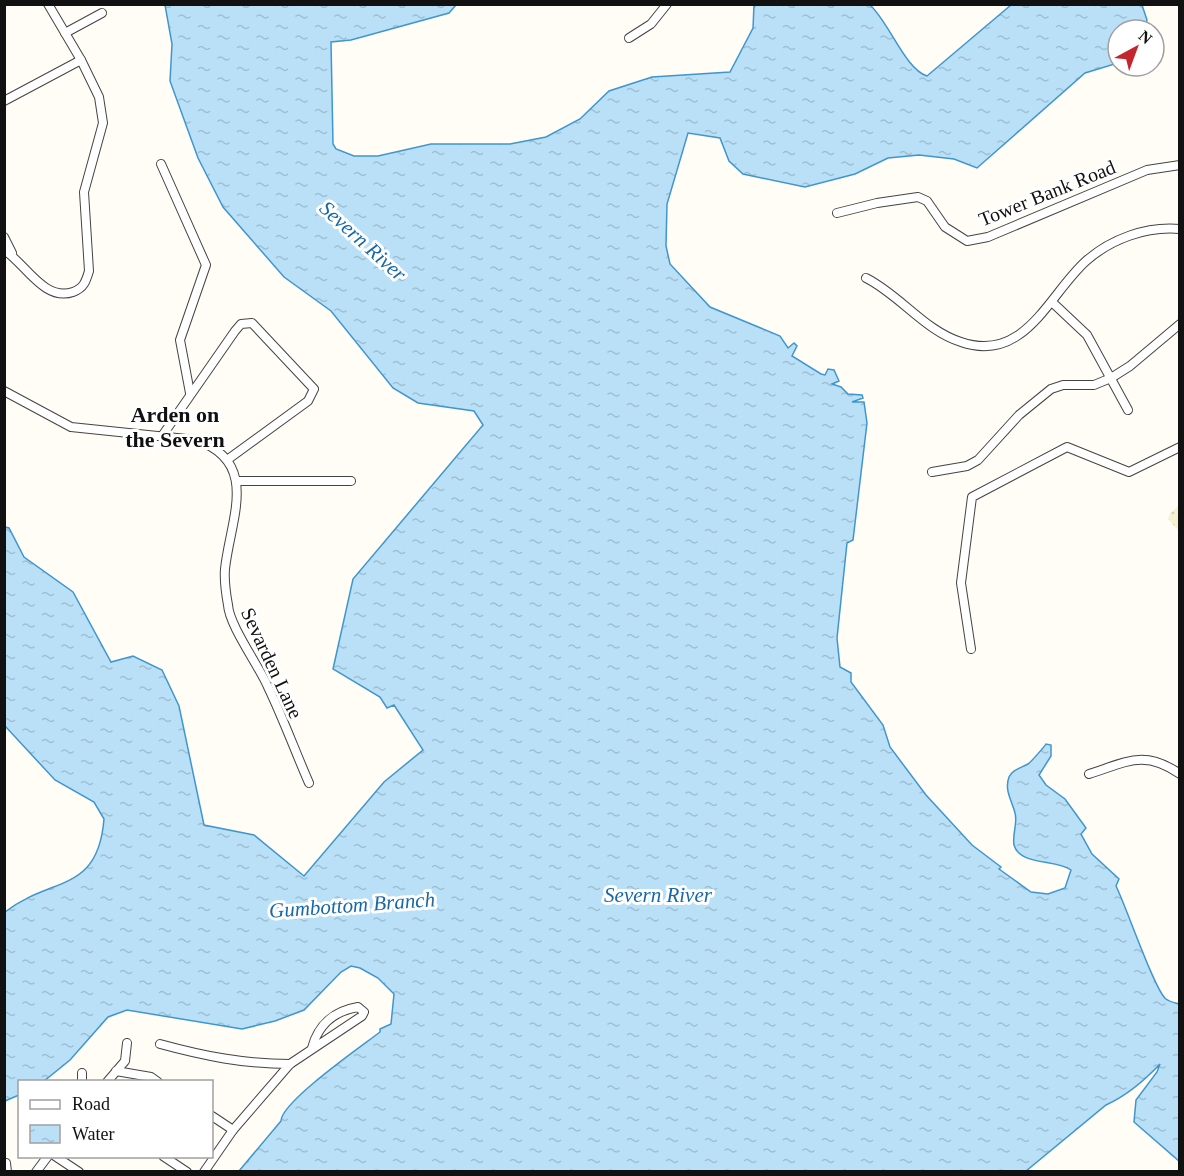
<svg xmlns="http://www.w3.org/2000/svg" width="1184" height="1176" font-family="'Times New Roman',serif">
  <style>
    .farmland { fill: url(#farmland-dots) }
    .water { fill: url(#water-ripples); stroke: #3f96cf; stroke-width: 1.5 }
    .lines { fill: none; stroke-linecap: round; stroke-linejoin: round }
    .minor-casing { stroke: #444; stroke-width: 10 }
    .minor { stroke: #fff; stroke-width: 8 }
    .labels { text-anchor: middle; stroke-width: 6; stroke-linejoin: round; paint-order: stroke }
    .street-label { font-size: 20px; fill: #111; stroke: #fff }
    .water-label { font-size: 21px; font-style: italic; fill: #1768a6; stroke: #fff }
    .quarter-label { font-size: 22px; font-weight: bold; fill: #111; stroke: #fff }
  </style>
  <defs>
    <pattern id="farmland-dots" width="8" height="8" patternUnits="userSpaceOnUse" patternTransform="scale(1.5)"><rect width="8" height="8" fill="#f6f3d4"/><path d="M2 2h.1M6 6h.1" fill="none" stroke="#d2cfb5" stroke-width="1.8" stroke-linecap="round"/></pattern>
    <pattern id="water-ripples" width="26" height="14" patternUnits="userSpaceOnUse" patternTransform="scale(1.5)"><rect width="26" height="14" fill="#b9e0f7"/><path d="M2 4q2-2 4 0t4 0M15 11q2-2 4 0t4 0" fill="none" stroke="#9ebfd3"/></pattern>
  </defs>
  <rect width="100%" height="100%" fill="#fffdf5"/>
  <polygon class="farmland" points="1179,506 1179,531 1168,519 1170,513"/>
  <path class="water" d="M 165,5 L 456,5 L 449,13 L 351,40 L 331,42 L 333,144 L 336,149 L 354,156 L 378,156 L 431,144 L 510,144 L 546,137 L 580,119 L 609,91 L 652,77 L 730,72 L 753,28 L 754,5 L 870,5 C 889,22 905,69 927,76 L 1011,5 L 1142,5 L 1147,20 L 1144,30 L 1118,30 L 1118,63 L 1085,73 L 977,168 L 954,159 L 919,155 L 888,158 L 855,174 L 805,187 L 743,174 L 729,161 L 720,138 L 688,133 L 667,204 L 666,246 L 670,264 L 710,307 L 780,336 L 788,348 L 794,343 L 797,346 L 792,356 L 821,374 L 825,375 L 828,369 L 834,370 L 839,381 L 832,384 L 841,387 L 848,394 L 862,395 L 863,398 L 852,402 L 864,402 L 867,423 L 853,540 L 847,543 L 837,638 L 840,667 L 851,673 L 851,682 L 883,725 L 890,747 L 926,795 L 972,845 L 1001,867 L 999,869 L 1031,892 L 1048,894 L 1065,888 L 1071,870 C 1056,859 1020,866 1014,845 C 1012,833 1018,824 1015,813 C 1012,801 1004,790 1009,777 C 1013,769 1021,768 1028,764 C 1030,763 1045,746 1046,744 L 1051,745 L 1051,756 L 1039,775 L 1046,785 L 1065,799 L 1086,828 L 1081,834 L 1092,854 L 1119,879 L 1116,886 C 1126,906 1155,991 1166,999 C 1170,1002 1176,1003 1179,1004 L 1179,1161 L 1134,1122 L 1136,1100 L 1157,1072 L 1160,1064 C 1144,1081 1128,1095 1106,1105 L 1026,1171 L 239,1171 L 281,1121 C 281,1102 362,1046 380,1032 L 380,1029 L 391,1024 L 394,994 L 378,978 L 360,968 L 351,966 L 341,972 L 304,1010 L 275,1021 L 242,1029 L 127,1010 L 108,1017 L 70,1060 L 44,1081 L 20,1082 L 19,1095 L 5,1101 L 5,912 C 51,876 98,894 104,819 L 94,802 L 55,780 L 5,726 L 5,527 L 9,528 L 24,557 L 73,592 L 111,662 L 133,656 L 162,670 L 179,706 L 204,825 L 254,835 L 304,876 L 384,782 L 423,750 L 394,705 L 387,708 L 380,697 L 333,669 L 353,579 L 483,425 L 474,411 L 418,403 L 393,388 L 331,311 L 284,277 L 223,207 L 198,158 L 170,81 L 172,44 Z"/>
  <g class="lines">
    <g class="minor-casing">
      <g id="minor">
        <polyline points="65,33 102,13"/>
        <polyline points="629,38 651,24 667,4"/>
        <polyline points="4,101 81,60"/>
        <polyline points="161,164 206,265 180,340 190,393"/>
        <polyline points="837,213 877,203 918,197 927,201 945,227 967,241 988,237 1147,170 1180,165"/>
        <polyline points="4,237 12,253"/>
        <path d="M 4,250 C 25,263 44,302 73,292 C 84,288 86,281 89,271 L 84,192 L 103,123 L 99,97 L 81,60 L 48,4"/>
        <path d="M 866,278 C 900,295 925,331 961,342 C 1025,364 1049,294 1086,261 C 1111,239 1146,226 1180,229"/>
        <polyline points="1053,303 1087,335 1128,410"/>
        <path d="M 4,391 L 71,427 L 196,440 C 261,462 230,520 225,569 C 224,581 226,594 228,605 C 229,625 259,666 268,687 C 283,718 295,751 309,783"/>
        <polyline points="162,436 235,331 241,324 252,323 314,389 308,401 227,460"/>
        <polyline points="932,472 967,466 978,460 1019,415 1051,389 1063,385 1094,385 1111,378 1130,366 1180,324"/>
        <polyline points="238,481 351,481"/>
        <polyline points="971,649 961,583 972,497 1067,447 1129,472 1180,447"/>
        <path d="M 1089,774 C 1127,762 1144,749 1180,774"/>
        <path d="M 160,1044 C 204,1056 244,1064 290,1064"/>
        <polyline points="116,1071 151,1077 158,1082"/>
        <polyline points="82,1082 82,1073"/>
        <polyline points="107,1082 125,1061 127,1043"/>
        <polyline points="212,1116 233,1130"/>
        <polyline points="55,1156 79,1172"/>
        <polyline points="163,1156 187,1172"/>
        <polyline points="6,1163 7,1172"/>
        <polyline points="36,1172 48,1156"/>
        <path d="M 204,1172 L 233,1130 L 290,1064 L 362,1016 L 364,1012 L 358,1007 C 334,1011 318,1025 312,1048"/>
      </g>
    </g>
    <use href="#minor" class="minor"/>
  </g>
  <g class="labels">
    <g class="street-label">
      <text transform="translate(1047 193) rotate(-22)" y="7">Tower Bank Road</text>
      <text transform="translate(272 663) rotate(65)" y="7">Sevarden Lane</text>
    </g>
    <g class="water-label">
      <text transform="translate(363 241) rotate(42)" y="7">Severn River</text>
      <text x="658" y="902">Severn River</text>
      <text transform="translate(352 905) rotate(-4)" y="7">Gumbottom Branch</text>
    </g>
    <g class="quarter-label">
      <text x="175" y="422">Arden on<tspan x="175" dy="25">the Severn</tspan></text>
    </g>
  </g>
  <rect width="1184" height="1176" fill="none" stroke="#111111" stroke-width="12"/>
  <rect x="18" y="1080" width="195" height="78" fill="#ffffff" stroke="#a0a0a0" stroke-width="1.5"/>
  <rect x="30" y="1100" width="30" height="9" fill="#ffffff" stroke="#a0a0a0" stroke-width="1.5"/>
  <text x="72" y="1110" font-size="18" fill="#111111">Road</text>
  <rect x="30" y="1125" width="30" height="18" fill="url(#water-ripples)" stroke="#a0a0a0" stroke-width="1.5"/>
  <text x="72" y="1140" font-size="18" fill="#111111">Water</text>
  <g transform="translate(1136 48) rotate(41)"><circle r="28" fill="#ffffff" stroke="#a0a0a0" stroke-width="1.5"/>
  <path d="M0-4.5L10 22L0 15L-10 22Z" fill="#c4262e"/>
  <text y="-9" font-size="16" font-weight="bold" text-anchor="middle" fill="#111111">N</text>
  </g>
</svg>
